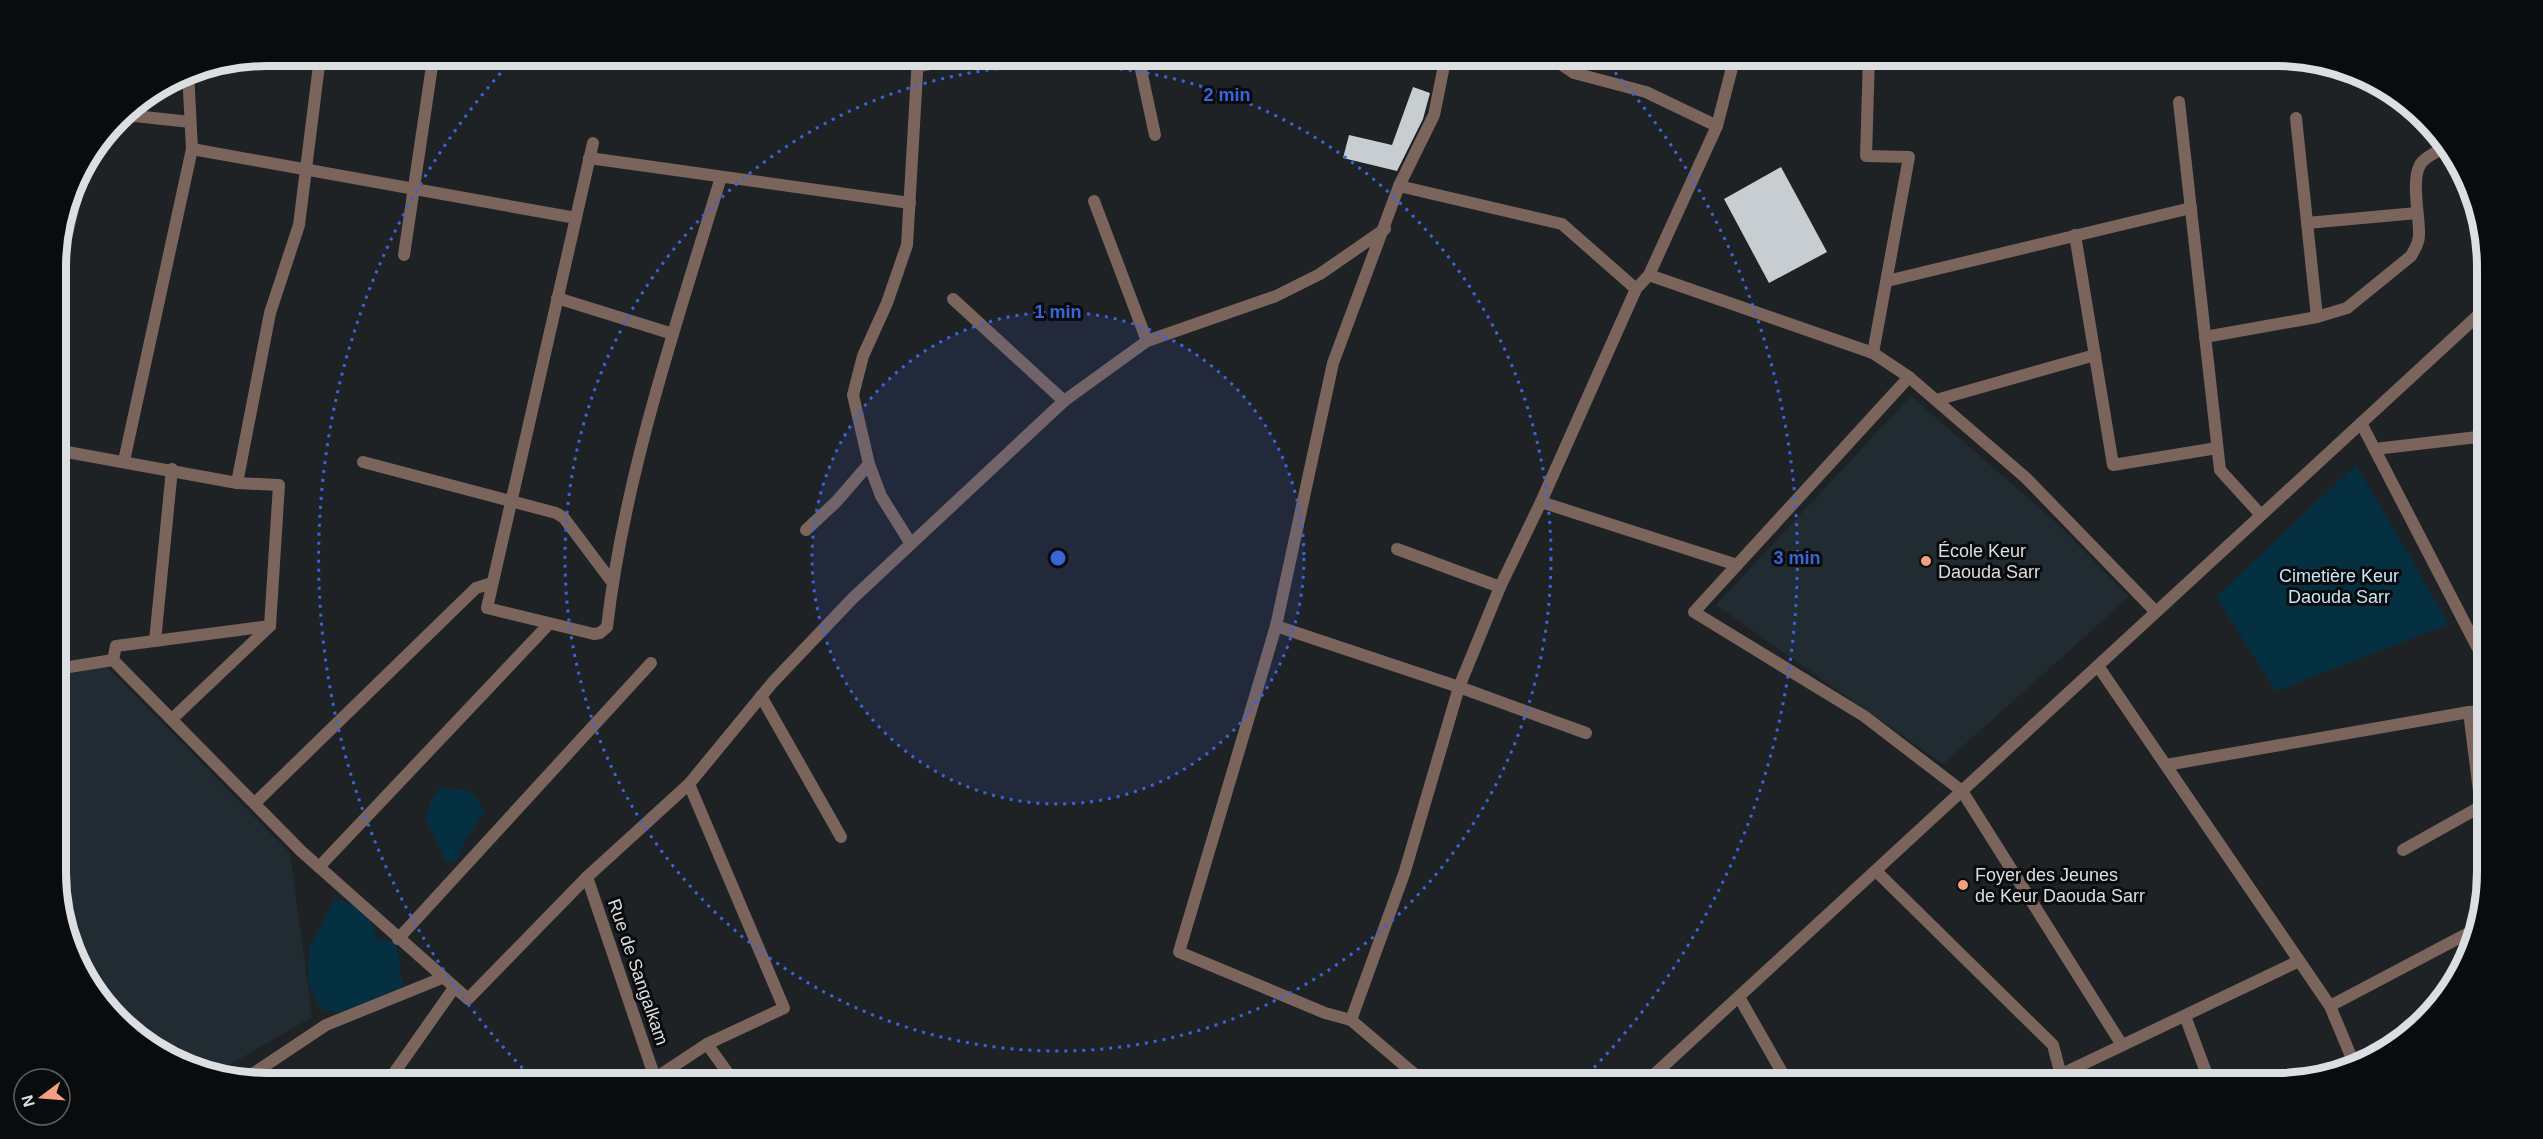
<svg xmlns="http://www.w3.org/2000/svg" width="2543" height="1139" font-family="Arial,sans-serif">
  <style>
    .built { fill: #212c32 }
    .green { fill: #053042 }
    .building { fill: #c7cdd0 }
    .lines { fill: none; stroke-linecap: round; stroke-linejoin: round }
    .minor { stroke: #7a645b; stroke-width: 12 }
    .tertiary { stroke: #7a645b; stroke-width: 12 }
    .ring { fill: none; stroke: #3a64d9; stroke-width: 3; stroke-dasharray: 3 6 }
    .poi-dot { fill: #f2a07f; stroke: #090b0c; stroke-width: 2 }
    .labels { text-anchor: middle; stroke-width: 6; stroke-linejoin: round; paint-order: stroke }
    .poi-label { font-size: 18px; fill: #dcdfe1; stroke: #090b0c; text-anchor: start }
    .park-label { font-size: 18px; fill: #c7e6f7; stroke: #090b0c }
    .street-label { font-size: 18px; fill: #dcdfe1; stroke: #090b0c }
    .rim { fill: none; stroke: #dcdfe1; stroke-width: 8 }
    .centre { fill: #3a64d9; stroke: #090b0c; stroke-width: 3 }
    .ring-label { font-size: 18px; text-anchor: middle; font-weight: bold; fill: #3a64d9; stroke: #090b0c; stroke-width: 6; stroke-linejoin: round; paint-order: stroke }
  </style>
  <rect width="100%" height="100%" fill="#1e2225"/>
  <g class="built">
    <polygon points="1911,396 2060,526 2129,597 1943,764 1716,605"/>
    <polygon points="107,667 290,853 312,1017 215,1073 187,1067 100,1001 57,900 57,676"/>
  </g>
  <g class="green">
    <polygon points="2356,465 2449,624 2276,691 2216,597"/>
    <polygon points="440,788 470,791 485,811 465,841 456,861 446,862 426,819 430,803"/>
    <polygon points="335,899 366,909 378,940 396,941 403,987 344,1013 322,1010 308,983 309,948"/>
  </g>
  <g class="building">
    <polygon points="1413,87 1430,93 1423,119 1397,171 1343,158 1349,135 1392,145"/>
    <polygon points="1781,167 1827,252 1769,283 1724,199"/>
  </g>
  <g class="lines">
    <g class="minor">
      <polyline points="1138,56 1155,135"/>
      <polyline points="1549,56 1574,73 1646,92 1717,126"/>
      <polyline points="1869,56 1866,156 1909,157 1873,353"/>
      <polyline points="918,66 979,56"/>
      <polyline points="2179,102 2220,470 2261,515"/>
      <polyline points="120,118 135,116 190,122"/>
      <polyline points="2296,118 2317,317"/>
      <path d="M 593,143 L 487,608 L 594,634 L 600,633 L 607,627 C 625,473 676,325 721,177"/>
      <polyline points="192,149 576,218"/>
      <polyline points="589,158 910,203"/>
      <polyline points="1399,186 1562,224 1636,289"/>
      <polyline points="1094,201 1147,341"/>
      <polyline points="2307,223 2417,213"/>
      <polyline points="2075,235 2113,465 2217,448"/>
      <polyline points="404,255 433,59"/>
      <polyline points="1649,275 1873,353 1909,377 2026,478 2156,612"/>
      <polyline points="56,278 84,165"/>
      <polyline points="1887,281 2191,208"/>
      <polyline points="557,298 673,334"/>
      <polyline points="953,299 1064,401"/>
      <path d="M 2205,337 L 2317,317 L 2347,308 L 2411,256 C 2415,249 2419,243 2419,235 C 2420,217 2409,174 2423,161 C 2429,155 2439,151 2447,146"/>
      <polyline points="1909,377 1694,612 1864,716 1962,791 2122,1045"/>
      <polyline points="1936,400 2095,355"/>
      <polyline points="2361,423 2487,666"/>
      <polyline points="2375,449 2486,436"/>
      <polyline points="56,450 237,483 279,485 270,626 172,719"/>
      <polyline points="124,461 192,149 188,71"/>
      <polyline points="363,462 556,513 564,518 612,582"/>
      <polyline points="869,464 881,496 911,544"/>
      <polyline points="237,483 270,313 299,225 320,57"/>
      <polyline points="1541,502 1737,565"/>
      <polyline points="806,530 836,502 869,464 853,395 863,356 887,303 907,245 918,56"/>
      <polyline points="1397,549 1500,587"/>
      <polyline points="1276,626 1459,687 1586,733"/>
      <polyline points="155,641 172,469"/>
      <polyline points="113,660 301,851 468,999 587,877 689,784 773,682 852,599 1064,401 1147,341 1276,296 1320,274 1385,229"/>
      <polyline points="113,660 116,646 270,626"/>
      <polyline points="2098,666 2330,1006 2353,1061"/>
      <polyline points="57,669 113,660"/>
      <polyline points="761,696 841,837"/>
      <polyline points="2469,712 2481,807"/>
      <polyline points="2166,765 2469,712 2487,711"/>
      <polyline points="255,803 476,588 492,583"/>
      <polyline points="2403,850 2487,803"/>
      <polyline points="319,867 549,624"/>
      <polyline points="1876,871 2053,1045 2063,1083"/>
      <polyline points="587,877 655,1078"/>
      <polyline points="398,939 651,663"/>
      <polyline points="1739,997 1788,1083"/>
      <polyline points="2330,1006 2476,929"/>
      <polyline points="2185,1016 2210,1083"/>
      <polyline points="1351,1020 1405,871 1459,687 1500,587 1541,502 1636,289 1649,275 1717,126 1735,56"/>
      <polyline points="707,1044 735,1083"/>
      <polyline points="2060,1075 2299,961"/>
      <polyline points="245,1079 326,1025 442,978"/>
      <polyline points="387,1083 454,988"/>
      <polyline points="648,1083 707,1044 784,1008 689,784"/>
      <polyline points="1425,1083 1351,1020 1325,1013 1179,952 1276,626 1333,363 1399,186 1434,115 1446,56"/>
    </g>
    <polyline class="tertiary" points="1645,1083 2486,308"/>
  </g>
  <circle cx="1058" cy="558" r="246" fill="#3a64d9" fill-opacity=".12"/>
  <g class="ring">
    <circle cx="1058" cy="558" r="246"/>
    <circle cx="1058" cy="558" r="493"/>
    <path d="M535 1081A739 739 0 0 1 513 59M1603 59A739 739 0 0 1 1581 1081"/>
  </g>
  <g class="poi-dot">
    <circle cx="1926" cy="561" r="6"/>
    <circle cx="1963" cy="885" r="6"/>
  </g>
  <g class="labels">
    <g class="poi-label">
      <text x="1938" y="557">École Keur<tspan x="1938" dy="21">Daouda Sarr</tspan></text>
      <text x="1975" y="881">Foyer des Jeunes<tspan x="1975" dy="21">de Keur Daouda Sarr</tspan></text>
    </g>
    <g class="park-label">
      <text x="2339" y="582">Cimetière Keur<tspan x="2339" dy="21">Daouda Sarr</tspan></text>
    </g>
    <g class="street-label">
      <text transform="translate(638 972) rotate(71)" y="6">Rue de Sangalkam</text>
    </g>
  </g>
  <path d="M0 0H2543V1139H0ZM267 66H2276A201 201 0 0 1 2477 267V872A201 201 0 0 1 2276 1073H267A201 201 0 0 1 66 872V267A201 201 0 0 1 267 66Z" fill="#090b0c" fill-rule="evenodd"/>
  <path class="rim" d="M267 66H2276A201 201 0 0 1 2477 267V872A201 201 0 0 1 2276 1073H267A201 201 0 0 1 66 872V267A201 201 0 0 1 267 66Z"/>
  <circle cx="1058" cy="558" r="9" class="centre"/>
  <g class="ring-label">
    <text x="1227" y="101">2 min</text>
    <text x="1058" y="318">1 min</text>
    <text x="1797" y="564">3 min</text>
  </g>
  <g transform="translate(42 1097) rotate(254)"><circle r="28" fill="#090b0c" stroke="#5d6061" stroke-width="1.5"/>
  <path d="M0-4.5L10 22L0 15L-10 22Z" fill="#f2a07f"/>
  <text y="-9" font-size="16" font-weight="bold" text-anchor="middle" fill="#dcdfe1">N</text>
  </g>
</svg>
